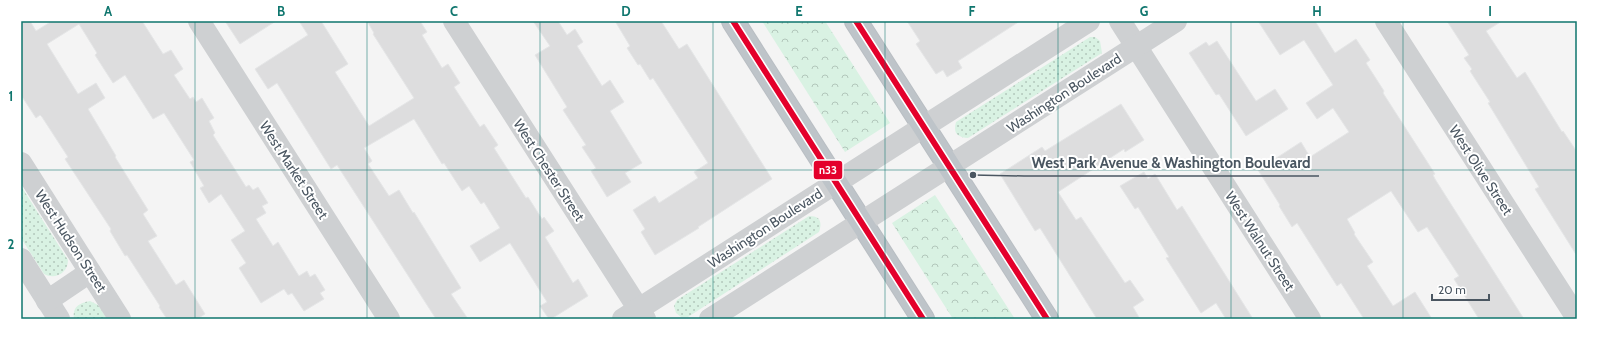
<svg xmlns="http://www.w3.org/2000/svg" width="1598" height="340" font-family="Cabin,sans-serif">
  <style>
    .grass { fill: url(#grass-dots) }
    .forest { fill: url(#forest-crowns) }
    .building { fill: #ddddde; stroke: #e5e6e7 }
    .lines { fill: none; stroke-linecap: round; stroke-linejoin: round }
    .highway-casing { stroke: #b9bec3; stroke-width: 24 }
    .street { stroke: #ced0d2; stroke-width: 22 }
    .highway { stroke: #bec4c9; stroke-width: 22 }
    .bus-1-casing { stroke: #fff; stroke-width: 9 }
    .bus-1 { stroke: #e4002b; stroke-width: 6 }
    .grid { fill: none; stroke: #0f766e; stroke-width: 1; stroke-opacity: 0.55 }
    .labels { text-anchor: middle; stroke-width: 4; stroke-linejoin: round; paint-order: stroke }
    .street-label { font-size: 14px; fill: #4a5661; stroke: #fff }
    .leader { fill: none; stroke: #4a5661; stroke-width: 1.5 }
    .callout-dot { fill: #4a5661; stroke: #fff; stroke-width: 1.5 }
    .callout-label { font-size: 15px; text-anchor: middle; font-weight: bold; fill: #4a5661; stroke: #fff; stroke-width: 4; stroke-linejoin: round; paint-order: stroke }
    .line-badge { stroke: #fff; stroke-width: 1.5 }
    .badge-label { font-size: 11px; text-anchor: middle; font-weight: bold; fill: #fff }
    .neatline { fill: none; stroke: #0f766e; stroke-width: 1.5 }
    .grid-label { font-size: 13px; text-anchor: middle; font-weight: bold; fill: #0f766e }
  </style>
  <defs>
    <pattern id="grass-dots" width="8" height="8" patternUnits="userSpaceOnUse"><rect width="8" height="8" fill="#d9f2e3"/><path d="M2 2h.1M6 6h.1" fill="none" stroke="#b2c7bb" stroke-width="1.8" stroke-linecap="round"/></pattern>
    <pattern id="forest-crowns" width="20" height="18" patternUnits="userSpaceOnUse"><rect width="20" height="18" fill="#d9f2e3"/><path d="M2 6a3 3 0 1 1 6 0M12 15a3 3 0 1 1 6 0" fill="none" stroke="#b2c7bb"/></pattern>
  </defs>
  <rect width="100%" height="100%" fill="#f4f4f4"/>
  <g class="grass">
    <path d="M 1090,37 L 1095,37 L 1100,41 L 1102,53 L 968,138 C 957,137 953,133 956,122 Z"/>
    <path d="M 21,186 L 68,260 C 68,273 55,280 44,274 L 21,238 Z"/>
    <path d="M 809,216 C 821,216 822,223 819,232 L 688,317 L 681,317 L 676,313 L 674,306 L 677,300 Z"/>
    <path d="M 90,301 L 98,305 L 107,319 L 74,319 C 72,307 79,303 90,301 Z"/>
  </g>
  <g class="forest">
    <polygon points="762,21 825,21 890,123 845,152"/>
    <polygon points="935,195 1015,319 953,319 892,223"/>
  </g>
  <g class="building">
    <polygon points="21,21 30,21 36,31 52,21 142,21 163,54 171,50 183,69 174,75 190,99 193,97 196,102 202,98 214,118 209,121 215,133 213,135 246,187 249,185 253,190 258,187 268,203 262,206 266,213 256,219 273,246 278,242 299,276 307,271 310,277 315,274 325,290 320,293 324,299 304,311 292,293 288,295 284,289 261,303 239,268 246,263 231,240 245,231 221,194 209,203 200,188 204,186 190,162 194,160 164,113 153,119 125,75 113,83 95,55 97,53 79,24 47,44 78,94 96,83 105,98 88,109 116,156 115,157 148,210 143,214 157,236 148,241 176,285 184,280 205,314 197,319 167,319 159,307 160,306 127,255 125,256 110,231 111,229 65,159 68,157 42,117 40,115 36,118 21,95"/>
    <polygon points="225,21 276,21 240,44"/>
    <polygon points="299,21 321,21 348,64 335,72 369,126 414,98 373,34 374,33 367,21 420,21 427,32 422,35 442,68 448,64 460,83 454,87 480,127 484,124 498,145 494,148 526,198 528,197 542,219 544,217 554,231 545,237 573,283 578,279 588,296 551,319 549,319 540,306 547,302 510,243 480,262 470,246 500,228 484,202 481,204 469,186 462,191 444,163 442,164 414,119 364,148 372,161 368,164 389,196 399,190 413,213 414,212 461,288 451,294 468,319 436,319 337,165 331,169 277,83 268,89 255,69 308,35"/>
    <polygon points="533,21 558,21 567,35 575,29 583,42 577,46 602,86 610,80 624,102 610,111 642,163 625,173 631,182 607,197 591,171 596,168 582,147 586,145 563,110 567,107 535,55 550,46"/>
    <polygon points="615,21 661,21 679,49 687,44 772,179 698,227 699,228 655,255 641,232 645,229 633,210 655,196 659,203 698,178 694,172 708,163 653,78 650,80 640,64 638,65 627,48 630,46"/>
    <polygon points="907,21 1020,21 958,61 962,68 947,77 943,70 936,74 916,44 920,41"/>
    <polygon points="1258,21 1315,21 1335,53 1356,39 1370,60 1366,63 1384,91 1383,93 1435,174 1433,175 1435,179 1524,319 1479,319 1454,279 1459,276 1427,227 1418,232 1391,191 1347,219 1355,233 1354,234 1373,262 1367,266 1393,306 1415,292 1432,319 1364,319 1341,283 1337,286 1297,223 1292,227 1279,206 1280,205 1258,170 1301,142 1310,157 1349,132 1333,108 1317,119 1306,103 1333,85 1304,40 1280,55"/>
    <polygon points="1447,21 1502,21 1486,31 1517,78 1525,72 1562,132 1563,131 1577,152 1577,256 1535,189 1539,187 1488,103 1490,102 1470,71 1472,69 1464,58 1469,55"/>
    <polygon points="1217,41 1256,101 1275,89 1288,109 1246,136 1219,94 1216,95 1189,53 1206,42 1209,46"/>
    <polygon points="1121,104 1144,140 1125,152 1124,149 1058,192 1076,220 1081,217 1125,283 1130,280 1144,300 1133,307 1140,319 1097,319 1040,228 1035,231 1000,174 1042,147 1045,151"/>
    <polygon points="1144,172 1148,179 1155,174 1177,210 1182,206 1253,319 1226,319 1216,303 1201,313 1166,258 1169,257 1138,207 1135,209 1120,186"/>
  </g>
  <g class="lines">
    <g class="highway-casing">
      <g id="highway">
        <polyline points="733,21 923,319"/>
        <polyline points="856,21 1047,319"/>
      </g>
    </g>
    <g class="street">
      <polyline points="199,21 389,319"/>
      <polyline points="454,21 645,319"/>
      <polyline points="1120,21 1310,319"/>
      <polyline points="1386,21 1577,318"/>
      <polyline points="21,163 120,319"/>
      <polyline points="21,259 59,319"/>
      <polyline points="47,301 90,272"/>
      <polyline points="623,319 1089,21"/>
      <polyline points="710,319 1176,21"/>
    </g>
    <use href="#highway" class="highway"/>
    <g class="bus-1-casing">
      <g id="bus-1">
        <polyline points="733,21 923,319"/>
        <polyline points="856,21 1047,319"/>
      </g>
    </g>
    <use href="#bus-1" class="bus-1"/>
  </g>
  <path class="grid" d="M 195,21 L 195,319M 367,21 L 367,319M 540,21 L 540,319M 713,21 L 713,319M 885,21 L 885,319M 1058,21 L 1058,319M 1231,21 L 1231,319M 1403,21 L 1403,319M 21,170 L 1577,170"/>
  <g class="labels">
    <g class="street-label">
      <text transform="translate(1064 93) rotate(-33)" y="5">Washington Boulevard</text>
      <text transform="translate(294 170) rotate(57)" y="5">West Market Street</text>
      <text transform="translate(549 170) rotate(57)" y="5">West Chester Street</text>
      <text transform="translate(1481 170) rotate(57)" y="5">West Olive Street</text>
      <text transform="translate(765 228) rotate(-33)" y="5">Washington Boulevard</text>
      <text transform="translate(71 241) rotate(57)" y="5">West Hudson Street</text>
      <text transform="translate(1260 241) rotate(57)" y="5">West Walnut Street</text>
    </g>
  </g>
  <path class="leader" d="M973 175L1024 176H1319"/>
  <circle class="callout-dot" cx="973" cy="175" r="4"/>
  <g class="callout-label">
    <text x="1171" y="168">West Park Avenue &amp; Washington Boulevard</text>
  </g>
  <rect class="line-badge" x="813" y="160" width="30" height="20" rx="4" fill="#e4002b"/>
  <g class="badge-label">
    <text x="828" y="174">n33</text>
  </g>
  <rect width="1598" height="340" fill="none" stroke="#ffffff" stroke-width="44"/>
  <path d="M1432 294v6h57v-6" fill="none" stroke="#4a5661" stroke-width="2"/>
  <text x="1438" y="294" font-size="12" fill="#4a5661" stroke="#ffffff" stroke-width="3" paint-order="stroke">20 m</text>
  <rect x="22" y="22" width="1554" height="296" class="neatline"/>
  <g class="grid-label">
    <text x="108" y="16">A</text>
    <text x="281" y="16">B</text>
    <text x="454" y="16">C</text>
    <text x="626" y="16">D</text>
    <text x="799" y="16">E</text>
    <text x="972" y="16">F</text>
    <text x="1144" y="16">G</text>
    <text x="1317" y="16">H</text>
    <text x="1490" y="16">I</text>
    <text x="11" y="101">1</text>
    <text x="11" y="249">2</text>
  </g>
</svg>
